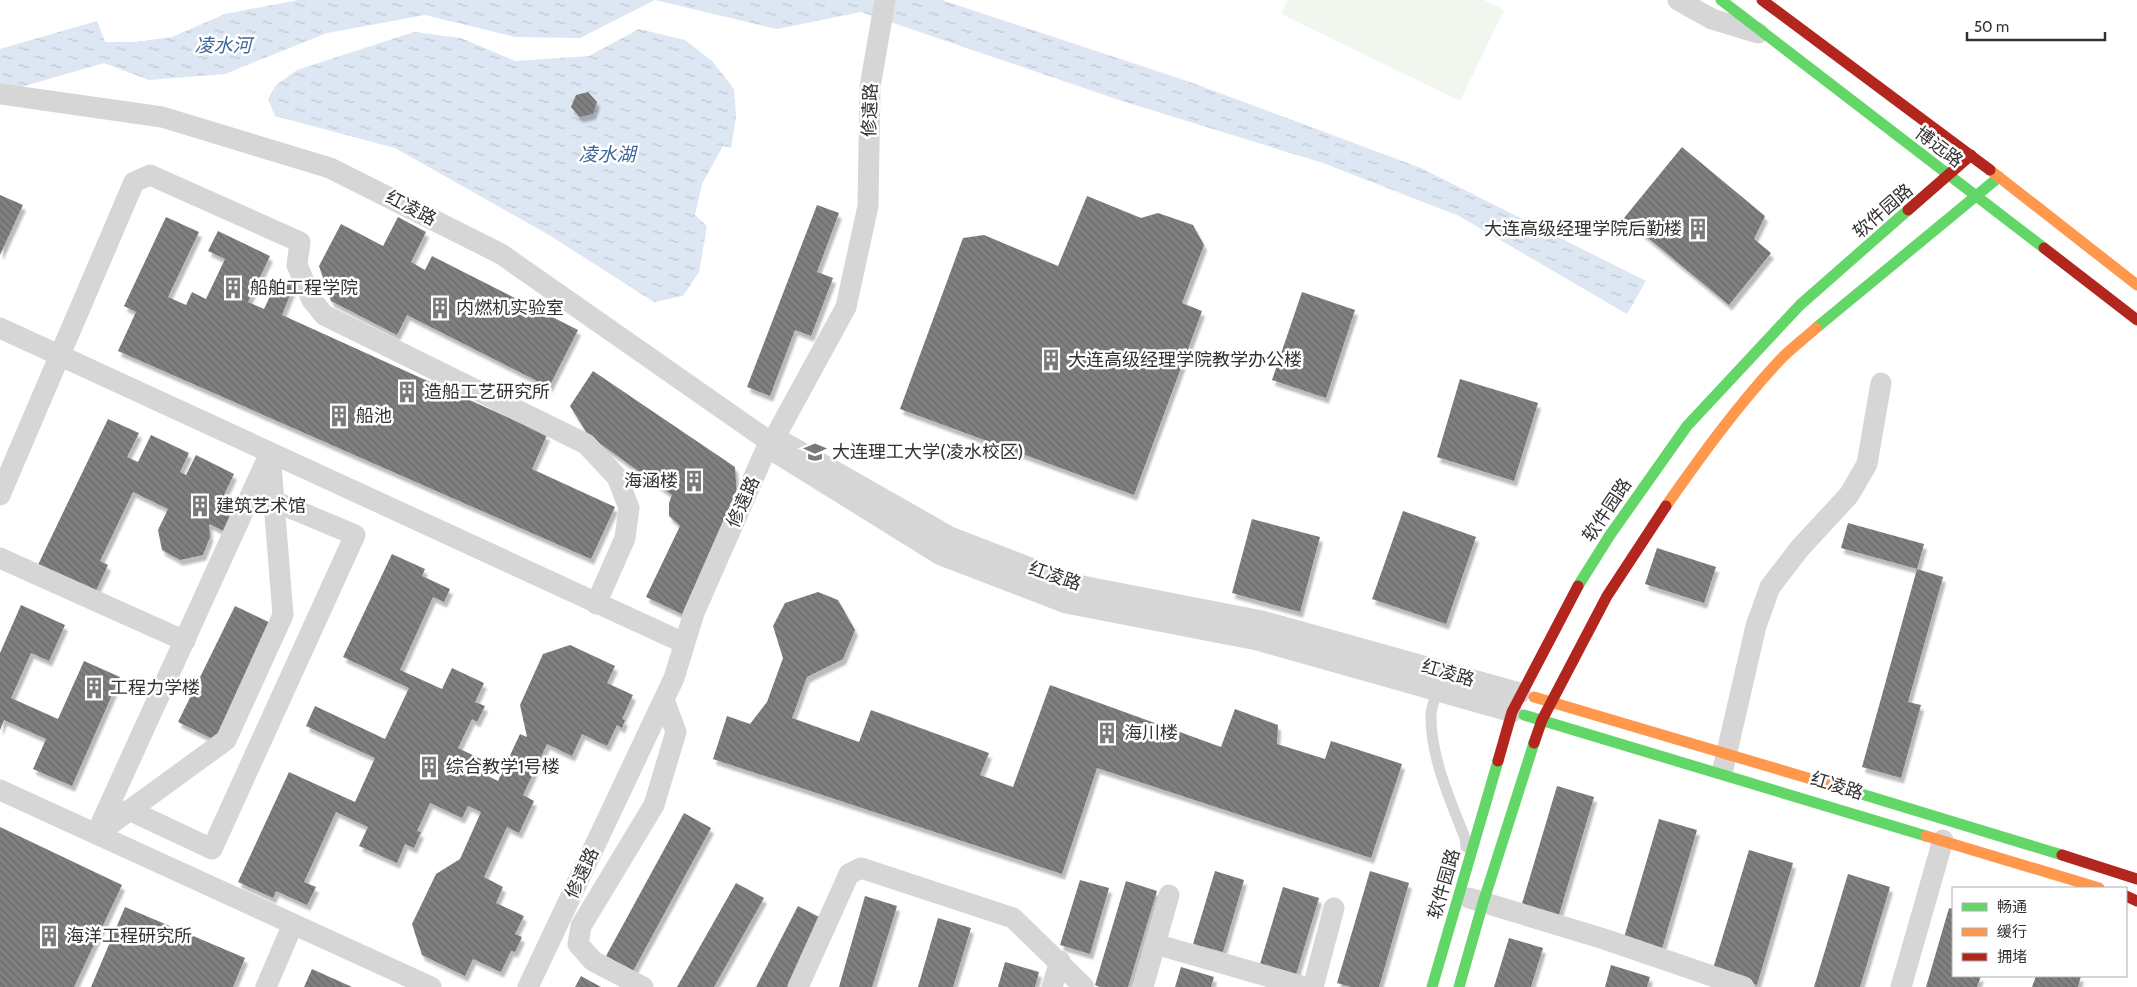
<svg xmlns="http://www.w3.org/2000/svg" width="2137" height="987" font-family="Cabin,'Noto Sans SC',sans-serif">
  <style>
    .pitch { fill: #f1f6ee }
    .water { fill: url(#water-ripples) }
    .building { fill: url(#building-back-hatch); filter: url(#shadow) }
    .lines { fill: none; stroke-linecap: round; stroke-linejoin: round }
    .lane { stroke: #d6d6d6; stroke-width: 11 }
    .street { stroke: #d6d6d6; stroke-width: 21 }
    .fast { stroke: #63d668; stroke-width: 11 }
    .slow { stroke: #ff974d; stroke-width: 11 }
    .jam { stroke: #b3261e; stroke-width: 11 }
    .labels { text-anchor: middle; stroke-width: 5; stroke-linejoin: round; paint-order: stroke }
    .street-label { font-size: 18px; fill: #323232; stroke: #fff }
    .poi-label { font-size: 18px; fill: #323232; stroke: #fff; text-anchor: start }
    .water-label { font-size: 19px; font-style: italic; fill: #3d6698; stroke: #fff }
  </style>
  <defs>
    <pattern id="water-ripples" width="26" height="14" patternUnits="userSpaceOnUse" patternTransform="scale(1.25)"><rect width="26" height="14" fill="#dde6f3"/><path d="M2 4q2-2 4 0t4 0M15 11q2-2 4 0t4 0" fill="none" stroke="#bec6d1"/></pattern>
    <pattern id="building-back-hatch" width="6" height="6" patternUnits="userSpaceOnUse" patternTransform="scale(1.25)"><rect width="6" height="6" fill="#808080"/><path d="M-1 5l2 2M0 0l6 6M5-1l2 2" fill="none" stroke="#696969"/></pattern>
    <filter id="shadow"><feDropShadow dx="3" dy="5.5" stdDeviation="1" flood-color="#0004"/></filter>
  </defs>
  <rect width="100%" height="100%" fill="#fff"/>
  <polygon class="pitch" points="1288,0 1484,0 1504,10 1460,101 1281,14"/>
  <g class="water">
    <polygon points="298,0 942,0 1187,81 1421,168 1646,281 1627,314 1459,216 1323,163 1119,100 861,12 777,29 655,0 580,38 515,37 425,15 327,33 225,74 149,80 104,63 0,93 0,49 97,21 105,42 135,42 172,37 225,14"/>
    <polygon points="639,29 685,40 712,61 734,89 736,117 731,148 723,146 702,184 695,215 707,226 699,272 683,296 654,302 549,235 395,148 275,116 268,99 276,85 297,70 414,32 461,38 515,61 589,56"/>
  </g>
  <g class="building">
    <polygon points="588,92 597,102 593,114 580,117 571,107 576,95"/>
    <polygon points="1682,147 1765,216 1754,239 1771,253 1729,305 1624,218"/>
    <polygon points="0,195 23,205 0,255"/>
    <polygon points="1087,196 1141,218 1158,213 1193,225 1204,245 1182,303 1202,311 1134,495 900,409 963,238 984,235 1058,266"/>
    <polygon points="817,205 839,213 817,272 833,278 811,336 795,330 770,396 747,387"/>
    <polygon points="166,217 199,232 168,297 186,305 192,292 206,299 225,259 208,251 218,231 270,256 248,302 264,309 279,277 294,285 282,315 547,435 532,469 615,507 591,559 118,351 136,312 124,306"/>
    <polygon points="398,217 426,232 411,262 425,270 432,256 578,330 549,387 407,315 397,335 331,301 319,266 341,224 383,246"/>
    <polygon points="1302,292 1355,310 1326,398 1272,380"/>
    <polygon points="593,371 735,467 737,498 682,614 646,597 680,526 669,516 669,503 672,495 588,435 570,406"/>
    <polygon points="1460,379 1538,403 1514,481 1437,457"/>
    <polygon points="108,419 139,433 127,457 138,462 151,435 189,453 180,472 186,475 196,455 234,474 224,495 240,503 226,532 209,524 210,537 203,555 180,560 162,550 158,530 168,509 133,492 100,561 108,565 92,599 35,571"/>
    <polygon points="1403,511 1476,537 1446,624 1372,599"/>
    <polygon points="1252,519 1320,537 1300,612 1232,593"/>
    <polygon points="1848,523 1924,544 1917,569 1841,548"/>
    <polygon points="1657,548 1716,567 1704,603 1645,584"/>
    <polygon points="392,554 425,569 422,576 450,589 444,602 433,597 400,670 442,689 452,668 484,683 475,702 485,706 477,722 472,719 458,748 489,763 484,774 498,781 520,734 527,737 520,705 543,654 570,645 615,666 607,683 633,695 622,719 625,720 622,728 617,725 607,746 582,734 572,756 547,744 523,795 534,801 519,833 507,827 484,877 503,887 496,903 524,916 515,934 522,937 515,952 511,951 501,972 473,959 465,976 422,955 412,924 436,874 460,859 481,812 468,806 462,818 430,803 417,831 421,832 414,848 405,844 397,863 359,846 368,827 336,812 304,882 316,887 307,905 276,891 273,898 238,882 289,772 355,802 375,758 306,726 315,706 385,739 409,688 343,657"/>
    <polygon points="1917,569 1943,577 1908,702 1921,705 1901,778 1862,767"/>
    <polygon points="818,592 838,600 855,630 843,659 807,677 792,718 859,742 871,710 989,753 980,775 1013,787 1050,685 1221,747 1235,709 1278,725 1277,744 1325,759 1331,741 1402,764 1371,858 1097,768 1062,874 713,759 727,716 750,724 767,702 783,658 773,626 785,603"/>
    <polygon points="21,605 65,625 49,661 31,653 11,698 58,719 84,661 120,677 72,786 33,769 46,739 4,720 0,730 0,653"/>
    <polygon points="235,606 273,624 217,741 178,722"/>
    <polygon points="1557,786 1594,797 1558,918 1521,907"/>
    <polygon points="684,813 711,828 633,971 606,956"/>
    <polygon points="1659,819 1697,830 1661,952 1623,941"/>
    <polygon points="0,827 122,885 74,987 0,987"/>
    <polygon points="1749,850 1793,863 1757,985 1712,972"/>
    <polygon points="1215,871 1244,880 1223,952 1193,944"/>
    <polygon points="1370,871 1409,883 1379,987 1351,987 1337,983"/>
    <polygon points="1848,874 1890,887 1860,987 1814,987"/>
    <polygon points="1080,880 1109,888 1090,954 1060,945"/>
    <polygon points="1126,881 1157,891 1128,987 1100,987 1095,985"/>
    <polygon points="736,883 764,898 714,987 677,987"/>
    <polygon points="1283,887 1319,898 1296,975 1260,964"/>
    <polygon points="865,896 897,906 872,987 839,987"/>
    <polygon points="798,906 823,919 788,987 756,987"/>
    <polygon points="125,907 245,958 233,987 91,987"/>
    <polygon points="1949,908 1953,909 1953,976 1981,976 1977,987 1926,987"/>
    <polygon points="938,918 971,928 953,987 918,987"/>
    <polygon points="1509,938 1543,948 1531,987 1494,987"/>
    <polygon points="1005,962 1039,972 1035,987 998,987"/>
    <polygon points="1611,965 1650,977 1647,987 1605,987"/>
    <polygon points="1181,967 1214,977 1211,987 1175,987"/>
    <polygon points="312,969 352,987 304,987"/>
    <polygon points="581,976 601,987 575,987"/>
    <polygon points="2036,976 2081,976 2078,987 2032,987"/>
  </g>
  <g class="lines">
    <path class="lane" d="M 1437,691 C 1435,698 1432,706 1431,713 C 1430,757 1450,799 1465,838 L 1466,847"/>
    <g class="street">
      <polyline points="1678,0 1712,19 1758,33"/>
      <polyline points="0,94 162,117 330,168 501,254 770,442"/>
      <polyline points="0,328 684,643"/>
      <polyline points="785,443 950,537 1072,584 1262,621 1520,693"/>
      <polyline points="767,447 941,555 1066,603 1257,640 1512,712"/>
      <polyline points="0,495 134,182 150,175 300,242 297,265 312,300 324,315 586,444 617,477 629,508 625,538 596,604"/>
      <polyline points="0,558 185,641"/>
      <polyline points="1723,769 1756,626 1770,587 1800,548 1849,495 1867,464 1881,383"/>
      <polyline points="0,790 431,987"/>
      <polyline points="129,810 212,849 355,535 274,501"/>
      <polyline points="97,832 269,455"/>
      <polyline points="97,834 226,740 283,615 270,453"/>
      <polyline points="1469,898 1604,939 1744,987"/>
      <polyline points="1155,944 1305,987"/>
      <polyline points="266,987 293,924"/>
      <polyline points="528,987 674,678 694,613 767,447 775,437 846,307 868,206 870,87 885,0"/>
      <polyline points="643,987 593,961 578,944 581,926 654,805 676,732 664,700"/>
      <polyline points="798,987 849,874 861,868 1013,918 1084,987"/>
      <polyline points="1052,987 1060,961"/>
      <polyline points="1143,987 1169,895"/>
      <polyline points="1313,987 1334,908"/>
      <polyline points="1901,987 1943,840"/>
    </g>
    <g class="fast">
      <polyline points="1721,0 2044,248"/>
      <polyline points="1816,328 1999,177"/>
      <polyline points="1578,586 1610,535 1687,426 1800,305 1908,210"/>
      <polyline points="1524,715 1926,836"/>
      <polyline points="1845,789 2062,855"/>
      <polyline points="1432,987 1498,761"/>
      <polyline points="1459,987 1483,903 1534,743"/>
    </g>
    <g class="slow">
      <polyline points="1990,170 2137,285"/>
      <path d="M 1666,506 C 1701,456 1737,406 1779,361 C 1790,349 1804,339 1816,328"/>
      <polyline points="1534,697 1845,789"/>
      <polyline points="1926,836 2099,888"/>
    </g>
    <g class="jam">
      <polyline points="1762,0 1990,170"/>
      <polyline points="1908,210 1971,155"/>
      <polyline points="2044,248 2137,320"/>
      <polyline points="1534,743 1542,720 1607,596 1666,506"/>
      <polyline points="1498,761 1512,712 1578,586"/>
      <polyline points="2062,855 2137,879"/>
      <polyline points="2126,896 2137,901"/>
    </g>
  </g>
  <defs>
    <g id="building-bare" transform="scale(1.725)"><path d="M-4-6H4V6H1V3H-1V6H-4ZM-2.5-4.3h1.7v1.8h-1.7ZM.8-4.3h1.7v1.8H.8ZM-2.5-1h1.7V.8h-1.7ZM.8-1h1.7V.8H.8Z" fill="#7a7a7a" stroke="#fff" stroke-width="2.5" paint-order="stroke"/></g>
    <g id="university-bare" transform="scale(1.725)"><path d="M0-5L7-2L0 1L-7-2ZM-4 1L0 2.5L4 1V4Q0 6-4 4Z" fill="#7a7a7a" stroke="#fff" stroke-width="2.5" paint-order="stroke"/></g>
  </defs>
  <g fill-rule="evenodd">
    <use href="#building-bare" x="1698" y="229"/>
    <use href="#building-bare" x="233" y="288"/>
    <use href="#building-bare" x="440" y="308"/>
    <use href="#building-bare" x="1051" y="360"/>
    <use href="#building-bare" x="407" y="392"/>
    <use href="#building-bare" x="339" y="416"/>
    <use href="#university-bare" x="815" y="452"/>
    <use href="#building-bare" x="694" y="481"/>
    <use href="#building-bare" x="200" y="506"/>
    <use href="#building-bare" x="94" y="688"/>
    <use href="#building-bare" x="1107" y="733"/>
    <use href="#building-bare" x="429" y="767"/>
    <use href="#building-bare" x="49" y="936"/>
  </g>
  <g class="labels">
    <g class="street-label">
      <text transform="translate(870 110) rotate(-88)" y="6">修遠路</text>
      <text transform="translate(1939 147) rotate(37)" y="6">博远路</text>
      <text transform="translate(411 208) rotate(27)" y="6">红凌路</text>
      <text transform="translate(1883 211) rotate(-41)" y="6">软件园路</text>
      <text transform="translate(743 502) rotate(-66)" y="6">修遠路</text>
      <text transform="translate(1607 510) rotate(-56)" y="6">软件园路</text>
      <text transform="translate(1055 576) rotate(19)" y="6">红凌路</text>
      <text transform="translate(1448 673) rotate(16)" y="6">红凌路</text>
      <text transform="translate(1837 786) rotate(17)" y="6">红凌路</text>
      <text transform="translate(582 873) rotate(-65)" y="6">修遠路</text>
      <text transform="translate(1444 884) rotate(-74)" y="6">软件园路</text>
    </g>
    <g class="poi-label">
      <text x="1682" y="235" text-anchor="end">大连高级经理学院后勤楼</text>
      <text x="250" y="294">船舶工程学院</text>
      <text x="456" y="314">内燃机实验室</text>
      <text x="1068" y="366">大连高级经理学院教学办公楼</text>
      <text x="424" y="398">造船工艺研究所</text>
      <text x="356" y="422">船池</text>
      <text x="832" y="458">大连理工大学(凌水校区)</text>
      <text x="678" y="487" text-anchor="end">海涵楼</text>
      <text x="216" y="512">建筑艺术馆</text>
      <text x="110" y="694">工程力学楼</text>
      <text x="1124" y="739">海川楼</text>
      <text x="446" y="773">综合教学1号楼</text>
      <text x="66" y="942">海洋工程研究所</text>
    </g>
    <g class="water-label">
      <text x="223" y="52">凌水河</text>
      <text x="607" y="161">凌水湖</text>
    </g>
  </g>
  <rect x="1952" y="887" width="175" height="90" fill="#ffffff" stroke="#adadad"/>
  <rect x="1962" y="903" width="25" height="8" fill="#63d668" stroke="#adadad"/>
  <text x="1997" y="912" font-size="15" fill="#323232">畅通</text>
  <rect x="1962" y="928" width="25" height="8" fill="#ff974d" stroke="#adadad"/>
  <text x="1997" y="937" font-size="15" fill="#323232">缓行</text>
  <rect x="1962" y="953" width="25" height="8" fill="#b3261e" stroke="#adadad"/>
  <text x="1997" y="962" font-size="15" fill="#323232">拥堵</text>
  <path d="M1967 32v8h138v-8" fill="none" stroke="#323232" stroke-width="2.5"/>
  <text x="1974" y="32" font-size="15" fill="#323232" stroke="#ffffff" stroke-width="4" paint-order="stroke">50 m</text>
</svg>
